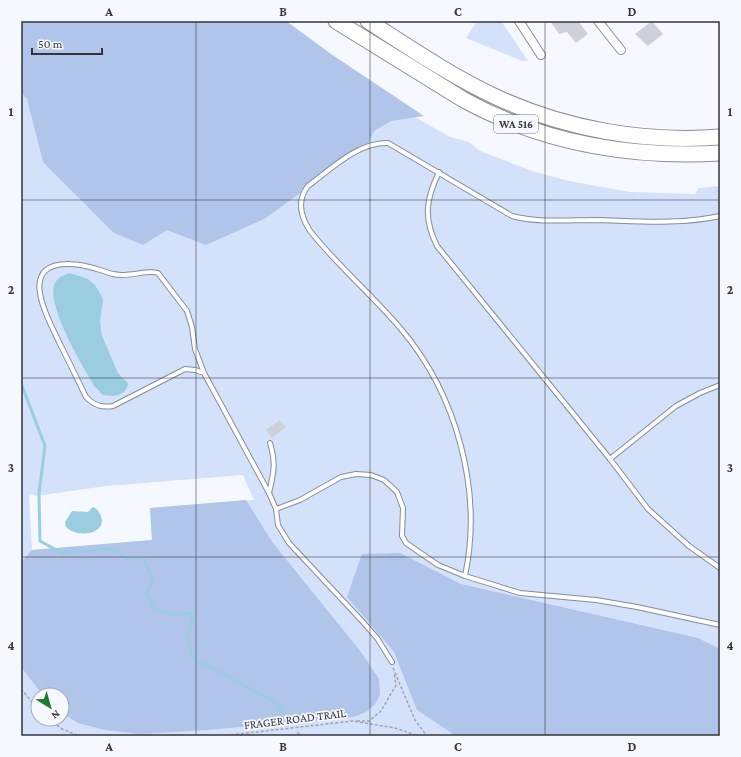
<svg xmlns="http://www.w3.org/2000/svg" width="741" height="757" font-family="'Crimson Pro',serif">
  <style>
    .green { fill: #d4e1fb; fill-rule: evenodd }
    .forest { fill: #b1c4ea }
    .water { fill: #9bcde0 }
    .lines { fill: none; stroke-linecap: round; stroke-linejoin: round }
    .stream { stroke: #9bcde0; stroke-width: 3 }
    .building { fill: #ccd1dc }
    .lane-casing { stroke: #878c96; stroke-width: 6 }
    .street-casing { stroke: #878c96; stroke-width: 10 }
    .highway-casing { stroke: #878c96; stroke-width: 17 }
    .path { stroke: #a2a4aa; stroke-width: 1.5; stroke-dasharray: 3 2; stroke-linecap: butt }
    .lane { stroke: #fff; stroke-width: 4 }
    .street { stroke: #fff; stroke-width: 8 }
    .highway { stroke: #fff; stroke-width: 15 }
    .grid { fill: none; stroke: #33353a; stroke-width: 1; stroke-opacity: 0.55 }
    .labels { text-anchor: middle; stroke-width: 3.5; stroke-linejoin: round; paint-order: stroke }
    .shield { fill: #f5f8ff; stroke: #6d7075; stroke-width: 1 }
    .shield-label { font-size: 11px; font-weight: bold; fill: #33353a }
    .street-label { font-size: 12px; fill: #33353a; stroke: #f5f8ff }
    .neatline { fill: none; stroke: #33353a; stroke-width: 1.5 }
    .grid-label { font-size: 13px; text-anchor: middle; font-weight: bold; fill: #33353a }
  </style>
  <rect width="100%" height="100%" fill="#f5f8ff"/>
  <g class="green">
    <path d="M 21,21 L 406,112 L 450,137 L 469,142 L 480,151 L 535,172 L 569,181 L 630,192 L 695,194 L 698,188 L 720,186 L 720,736 L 21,736 ZM 243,475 L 254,500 L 150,508 L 152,540 L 32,550 L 29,494 L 36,496 L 106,486 ZM 38,695 L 62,695 L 62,719 L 38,719 Z"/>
    <polygon points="477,21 501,21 528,61 522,61 466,38"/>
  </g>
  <g class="forest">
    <polygon points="21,21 286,21 331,54 424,116 391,121 374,131 368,145 264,219 206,245 167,230 143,245 114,233 43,162 27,99 21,92"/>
    <polygon points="246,500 273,543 361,652 379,679 380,695 375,704 366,712 354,717 207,730 140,734 105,730 78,723 62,713 62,695 43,695 21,667 21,562 32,550 152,540 150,508"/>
    <polygon points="400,553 461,584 698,638 720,649 720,736 456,736 417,710 394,652 347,597 362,554"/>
  </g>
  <g class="water">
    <path d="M 70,273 L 88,279 L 95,285 L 101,295 L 103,300 L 100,321 L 102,336 L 118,373 L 128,383 C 127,396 114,397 103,395 L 95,387 C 83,367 45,304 55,283 C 58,277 64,275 70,273 Z"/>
    <path d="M 93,507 C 97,509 98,510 100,514 C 110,534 77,539 66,527 L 65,522 L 72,511 L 88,512 Z"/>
  </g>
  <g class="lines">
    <g class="stream">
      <polyline points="21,383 45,446 39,493 40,541 62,553 113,549 126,559 144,559 153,581 147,592 155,609 175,615 191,613 193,621 187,637 193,658 277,703 290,722"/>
      <polyline points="298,733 300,736"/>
    </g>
  </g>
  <g class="building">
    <polygon points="550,21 578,21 588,34 576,43 567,32 559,34"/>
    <polygon points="652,21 663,34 648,46 635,34"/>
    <polygon points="280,420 286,427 272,438 266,430"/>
  </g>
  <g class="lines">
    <g class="lane-casing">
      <g id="lane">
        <path d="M 439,172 C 426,199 423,218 437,246 L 610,459 L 648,509 L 689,546 L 720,568"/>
        <path d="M 204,373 L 195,349 L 192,327 L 187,311 L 158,273 C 148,269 127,278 113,274 C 99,270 85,264 71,264 C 16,262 47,316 59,342 C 68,360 77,378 86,397 C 94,405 101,408 113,406 L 185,369 L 195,370 L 204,373 L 269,493"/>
        <path d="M 270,443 C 276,463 274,472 269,493 L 276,509 L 278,525 L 289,543 L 362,621 L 377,638 L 392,662"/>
        <polyline points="610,459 676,406 700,393 720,385"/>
        <polyline points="276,509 300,500 341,477 356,474 371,475 384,480 397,492 403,508 402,536 406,543 438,565 465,576 520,593 596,600 637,607 720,625"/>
        <path d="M 465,576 C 483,491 457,395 401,329 C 372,295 338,266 310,231 C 301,217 296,201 308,186 C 331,169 358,142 388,143 L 512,216 C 538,223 568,220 595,220 C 637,221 679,225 720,216"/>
      </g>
    </g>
    <g class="street-casing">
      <g id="street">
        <polyline points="519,21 541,55"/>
        <polyline points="598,21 621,50"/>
      </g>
    </g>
    <g class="highway-casing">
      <g id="highway">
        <path d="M 336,21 L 464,100 C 543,143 631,158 720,153"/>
        <path d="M 368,21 C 410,48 451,76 496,97 C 565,129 644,143 720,137"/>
      </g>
    </g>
    <g class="path">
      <polyline points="393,668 415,720 427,736"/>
      <polyline points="21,689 38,709"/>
      <polyline points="49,719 62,729 79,736"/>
      <polyline points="357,721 369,721 381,711 396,685 394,673"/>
      <polyline points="221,736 353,721 395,728 418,736"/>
    </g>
    <use href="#lane" class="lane"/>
    <use href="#street" class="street"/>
    <use href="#highway" class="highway"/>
  </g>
  <path class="grid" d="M 196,21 L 196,736M 370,21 L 370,736M 545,21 L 545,736M 21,200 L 720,200M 21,378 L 720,378M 21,557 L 720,557"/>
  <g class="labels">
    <rect class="shield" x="494" y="115" width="44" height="18" rx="3"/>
    <g class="shield-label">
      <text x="516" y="128">WA 516</text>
    </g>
    <g class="street-label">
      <text transform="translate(295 719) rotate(-7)" y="4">FRAGER ROAD TRAIL</text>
    </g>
  </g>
  <rect width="741" height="757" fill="none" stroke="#f5f8ff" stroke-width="44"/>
  <g transform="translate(50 707) rotate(143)"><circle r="19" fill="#f5f8ff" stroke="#a7aab0"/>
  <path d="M0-3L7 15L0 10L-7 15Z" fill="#1c7c2d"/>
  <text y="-6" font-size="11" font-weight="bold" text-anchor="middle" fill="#33353a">N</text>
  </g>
  <path d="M32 48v6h70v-6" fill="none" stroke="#33353a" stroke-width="2"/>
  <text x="38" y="48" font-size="12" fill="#33353a" stroke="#f5f8ff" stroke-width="3" paint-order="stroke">50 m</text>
  <rect x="22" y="22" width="697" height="713" class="neatline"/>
  <g class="grid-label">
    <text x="109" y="16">A</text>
    <text x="283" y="16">B</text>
    <text x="458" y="16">C</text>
    <text x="632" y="16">D</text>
    <text x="11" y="116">1</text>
    <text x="730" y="116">1</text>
    <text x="11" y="294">2</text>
    <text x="730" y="294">2</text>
    <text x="11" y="472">3</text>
    <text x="730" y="472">3</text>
    <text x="11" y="650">4</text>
    <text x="730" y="650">4</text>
    <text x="109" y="751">A</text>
    <text x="283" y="751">B</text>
    <text x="458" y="751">C</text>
    <text x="632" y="751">D</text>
  </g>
</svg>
